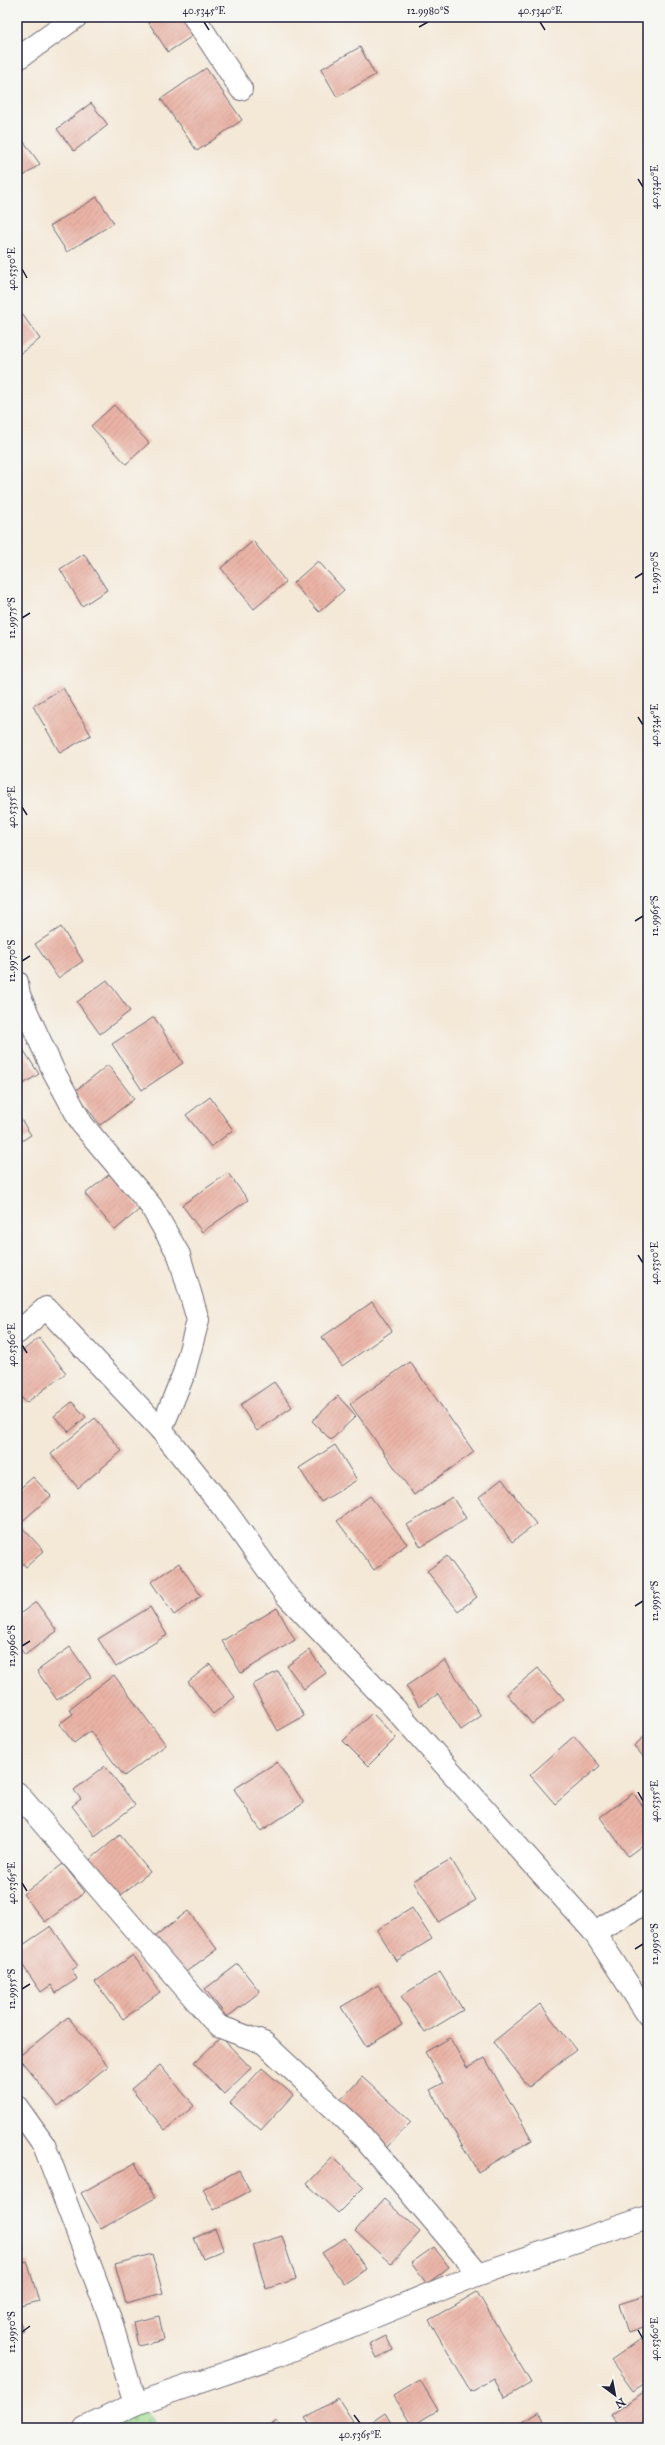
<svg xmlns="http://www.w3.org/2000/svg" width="665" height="2445" font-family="'IM FELL Great Primer',serif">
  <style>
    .cemetery { fill: url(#cemetery-stones); stroke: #608066 }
    .building { fill: url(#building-hatch) }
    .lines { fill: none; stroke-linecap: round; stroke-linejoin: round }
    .minor-casing { stroke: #6c6772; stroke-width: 24 }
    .minor { stroke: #fff; stroke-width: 22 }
    .ticks { fill: none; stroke: #22223b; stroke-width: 1.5 }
    .neatline { fill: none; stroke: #22223b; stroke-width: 1.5 }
    .ticks-label { font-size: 10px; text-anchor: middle; fill: #22223b }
  </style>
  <defs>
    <pattern id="cemetery-stones" width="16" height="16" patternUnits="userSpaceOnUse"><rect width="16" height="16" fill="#9fdd91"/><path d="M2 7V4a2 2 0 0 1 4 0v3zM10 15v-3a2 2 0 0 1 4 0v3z" fill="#89bd7e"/></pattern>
    <pattern id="building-hatch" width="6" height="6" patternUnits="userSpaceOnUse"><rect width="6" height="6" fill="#eab3a6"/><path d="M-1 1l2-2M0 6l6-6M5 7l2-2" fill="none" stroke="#c89a90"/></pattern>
  </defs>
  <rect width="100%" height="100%" fill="#f6f6f2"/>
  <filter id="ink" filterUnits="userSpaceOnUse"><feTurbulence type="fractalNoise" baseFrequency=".025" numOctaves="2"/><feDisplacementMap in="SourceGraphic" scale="8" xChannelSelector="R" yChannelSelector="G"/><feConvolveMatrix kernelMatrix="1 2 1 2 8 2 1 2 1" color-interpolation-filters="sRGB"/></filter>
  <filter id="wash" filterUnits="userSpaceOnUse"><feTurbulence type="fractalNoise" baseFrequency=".012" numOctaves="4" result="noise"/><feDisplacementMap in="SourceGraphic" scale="16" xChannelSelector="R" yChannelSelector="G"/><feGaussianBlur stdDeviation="0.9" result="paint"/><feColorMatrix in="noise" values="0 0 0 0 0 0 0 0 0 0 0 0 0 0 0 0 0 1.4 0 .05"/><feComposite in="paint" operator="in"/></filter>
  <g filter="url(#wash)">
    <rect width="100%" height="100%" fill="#f4e8d7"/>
    <polygon class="cemetery" points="141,2404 159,2428 91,2428"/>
    <g id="blocks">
      <g class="building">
        <polygon points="145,17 187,17 197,33 168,52"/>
        <polygon points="360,47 375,75 337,97 321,69"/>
        <polygon points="206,68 242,120 197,151 161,99"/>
        <polygon points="91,103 108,125 74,151 57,129"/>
        <polygon points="19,135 40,164 17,181 17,136"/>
        <polygon points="97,197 114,223 67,252 50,226"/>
        <polygon points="17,307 40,339 17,356"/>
        <polygon points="114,405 149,443 126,464 91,426"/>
        <polygon points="253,541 286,582 254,609 221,568"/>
        <polygon points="84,554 107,590 82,606 60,569"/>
        <polygon points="318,561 344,590 319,612 293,583"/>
        <polygon points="63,688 91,735 60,753 33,706"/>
        <polygon points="61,927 83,961 58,978 35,944"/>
        <polygon points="107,980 130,1011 100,1034 77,1002"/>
        <polygon points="154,1017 183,1063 142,1090 112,1044"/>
        <polygon points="17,1040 39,1074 17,1088"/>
        <polygon points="108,1065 134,1099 100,1125 75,1091"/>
        <polygon points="210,1097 233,1130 211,1147 186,1115"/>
        <polygon points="20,1118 31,1135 17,1144 17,1120"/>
        <polygon points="111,1173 140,1209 115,1230 85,1194"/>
        <polygon points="228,1173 248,1200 202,1232 182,1205"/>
        <polygon points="372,1302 392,1331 342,1366 322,1337"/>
        <polygon points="39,1338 66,1373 26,1403 17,1392 17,1355"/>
        <polygon points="410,1362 474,1452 414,1495 350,1404"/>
        <polygon points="274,1382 292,1407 257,1431 240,1405"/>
        <polygon points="338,1396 356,1416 331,1440 312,1421"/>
        <polygon points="72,1402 86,1417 69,1432 54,1416"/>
        <polygon points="95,1418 122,1451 78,1488 51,1454"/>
        <polygon points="335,1445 357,1480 321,1502 299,1468"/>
        <polygon points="33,1477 51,1496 19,1524 44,1551 26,1567 17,1557 17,1491"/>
        <polygon points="502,1479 536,1524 512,1542 479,1497"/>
        <polygon points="370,1496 407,1544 374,1570 337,1521"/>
        <polygon points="452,1497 466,1518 421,1547 407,1525"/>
        <polygon points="447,1556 477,1597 458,1611 427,1571"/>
        <polygon points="179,1563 201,1596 174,1615 151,1582"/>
        <polygon points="36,1602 57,1631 25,1655 17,1644 17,1616"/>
        <polygon points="150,1607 167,1635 116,1667 98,1639"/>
        <polygon points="277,1608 295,1640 241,1673 222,1641"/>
        <polygon points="70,1647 91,1677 57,1700 37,1671"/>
        <polygon points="309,1650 326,1673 304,1689 287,1666"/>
        <polygon points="445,1660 481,1716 461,1730 438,1694 419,1706 406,1686"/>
        <polygon points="210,1664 235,1697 213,1714 188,1682"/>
        <polygon points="538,1668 564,1699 532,1724 507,1694"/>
        <polygon points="278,1671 304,1716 278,1731 252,1685"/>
        <polygon points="114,1675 166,1745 124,1776 90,1731 74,1743 59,1724 73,1714 69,1709"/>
        <polygon points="372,1713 396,1738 368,1766 343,1741"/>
        <polygon points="648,1733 648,1762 634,1746"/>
        <polygon points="574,1736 600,1766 555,1804 530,1775"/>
        <polygon points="277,1762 304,1803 261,1831 234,1789"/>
        <polygon points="105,1766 135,1805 95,1836 72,1806 81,1799 74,1790"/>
        <polygon points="633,1793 648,1813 648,1841 628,1856 600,1817"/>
        <polygon points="120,1835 150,1872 115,1899 86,1863"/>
        <polygon points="451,1859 476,1900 438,1922 413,1881"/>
        <polygon points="63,1864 85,1892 45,1922 23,1894"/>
        <polygon points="412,1908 432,1939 396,1961 377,1930"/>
        <polygon points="188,1911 217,1949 179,1977 151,1939"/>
        <polygon points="51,1926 78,1966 72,1970 77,1979 56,1993 51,1985 41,1992 17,1957 17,1949"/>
        <polygon points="133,1955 160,1992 123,2019 95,1982"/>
        <polygon points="238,1964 260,1992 227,2017 205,1989"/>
        <polygon points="440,1972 463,2010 425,2033 401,1996"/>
        <polygon points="378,1985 402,2025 366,2047 341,2007"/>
        <polygon points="540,2004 576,2050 529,2087 493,2042"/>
        <polygon points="68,2017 108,2066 58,2106 18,2057"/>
        <polygon points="221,2037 251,2068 224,2094 194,2063"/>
        <polygon points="450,2038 467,2068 485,2058 532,2140 478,2172 430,2090 443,2083 425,2052"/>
        <polygon points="160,2065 194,2106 165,2130 131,2089"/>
        <polygon points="262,2068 293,2095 261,2130 230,2103"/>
        <polygon points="362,2077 411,2122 385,2149 337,2104"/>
        <polygon points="333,2157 364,2187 338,2213 307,2184"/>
        <polygon points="135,2163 155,2198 101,2229 81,2193"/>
        <polygon points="239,2170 250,2191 214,2210 203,2189"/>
        <polygon points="384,2199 420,2232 391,2264 355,2231"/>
        <polygon points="215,2229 224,2250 203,2259 194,2238"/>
        <polygon points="17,2230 24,2250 17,2253"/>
        <polygon points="282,2236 296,2279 266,2289 253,2245"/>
        <polygon points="345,2238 366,2269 344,2284 322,2253"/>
        <polygon points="434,2247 449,2267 427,2284 411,2263"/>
        <polygon points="152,2254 163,2293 126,2303 115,2264"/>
        <polygon points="27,2261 39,2301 17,2307 17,2264"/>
        <polygon points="477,2292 531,2383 505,2398 494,2379 471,2392 429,2320"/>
        <polygon points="648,2295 648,2326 628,2333 619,2304"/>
        <polygon points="17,2315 24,2332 17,2335"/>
        <polygon points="159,2316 164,2340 138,2346 133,2322"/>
        <polygon points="386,2336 393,2350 377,2358 370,2344"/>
        <polygon points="641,2339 648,2349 648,2381 633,2391 611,2360"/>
        <polygon points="420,2380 438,2410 412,2426 394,2396"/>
        <polygon points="648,2389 648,2428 620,2428 611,2415"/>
        <polygon points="338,2398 353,2421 342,2428 312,2428 305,2418"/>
        <polygon points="539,2412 549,2428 512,2428"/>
        <polygon points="385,2413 394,2428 363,2428"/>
        <polygon points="277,2421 281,2428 266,2428"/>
      </g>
    </g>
  </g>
  <g filter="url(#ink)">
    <use href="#blocks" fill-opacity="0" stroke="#6c6772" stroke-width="1"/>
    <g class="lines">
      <g class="minor-casing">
        <g id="minor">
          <polyline points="194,17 241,89"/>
          <polyline points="17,59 76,17"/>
          <polyline points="17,982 19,995 54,1072 82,1124 151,1206 179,1255 198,1320 184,1373 161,1430"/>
          <polyline points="17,1333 46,1308 161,1430 225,1510 286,1595 395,1709 594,1932"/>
          <polyline points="17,1793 218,2026 264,2043 356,2129 479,2274"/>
          <polyline points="648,1901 594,1932 648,2015"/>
          <polyline points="17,2107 44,2145 109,2315 135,2404"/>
          <polyline points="85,2428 135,2404 282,2354 479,2274 648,2217"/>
        </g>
      </g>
      <use href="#minor" class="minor"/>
    </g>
  </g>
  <path class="ticks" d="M 204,22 L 209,30M 540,22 L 545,30M 419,27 L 428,22M 638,179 L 643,187M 22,269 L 27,278M 635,578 L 643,573M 22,618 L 30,613M 638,717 L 643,725M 22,807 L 27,815M 635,921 L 643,916M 22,961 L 30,956M 638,1255 L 643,1263M 22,1345 L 27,1353M 635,1606 L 643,1601M 22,1646 L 30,1641M 638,1792 L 643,1801M 22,1883 L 27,1891M 635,1949 L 643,1944M 22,1989 L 30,1984M 638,2330 L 643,2339M 22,2332 L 30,2326M 354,2415 L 360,2423"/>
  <rect width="665" height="2445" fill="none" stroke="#f6f6f2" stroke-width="44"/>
  <g transform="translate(615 2395) rotate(148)" stroke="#f6f6f2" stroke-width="3" paint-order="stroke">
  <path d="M0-3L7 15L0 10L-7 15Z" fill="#22223b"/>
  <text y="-6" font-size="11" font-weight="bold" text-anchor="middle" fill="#22223b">N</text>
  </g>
  <rect x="22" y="22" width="621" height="2401" class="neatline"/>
  <g class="ticks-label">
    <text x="204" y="14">40.5345°E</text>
    <text x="428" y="14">12.9980°S</text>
    <text x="540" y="14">40.5340°E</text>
    <text transform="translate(654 187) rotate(-90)" y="4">40.5340°E</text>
    <text transform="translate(11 269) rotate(-90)" y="4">40.5350°E</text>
    <text transform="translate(654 573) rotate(-90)" y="4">12.9970°S</text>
    <text transform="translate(11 618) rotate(-90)" y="4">12.9975°S</text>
    <text transform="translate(654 725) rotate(-90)" y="4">40.5345°E</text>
    <text transform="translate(11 807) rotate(-90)" y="4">40.5355°E</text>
    <text transform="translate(654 916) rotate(-90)" y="4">12.9965°S</text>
    <text transform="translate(11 961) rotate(-90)" y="4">12.9970°S</text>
    <text transform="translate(654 1263) rotate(-90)" y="4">40.5350°E</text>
    <text transform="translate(11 1345) rotate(-90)" y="4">40.5360°E</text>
    <text transform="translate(654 1601) rotate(-90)" y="4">12.9955°S</text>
    <text transform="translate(11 1646) rotate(-90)" y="4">12.9960°S</text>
    <text transform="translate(654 1801) rotate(-90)" y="4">40.5355°E</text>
    <text transform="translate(11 1883) rotate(-90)" y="4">40.5365°E</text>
    <text transform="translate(654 1944) rotate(-90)" y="4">12.9950°S</text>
    <text transform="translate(11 1989) rotate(-90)" y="4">12.9955°S</text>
    <text transform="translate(11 2332) rotate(-90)" y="4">12.9950°S</text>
    <text transform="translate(654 2339) rotate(-90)" y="4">40.5360°E</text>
    <text x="360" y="2438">40.5365°E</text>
  </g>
</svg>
